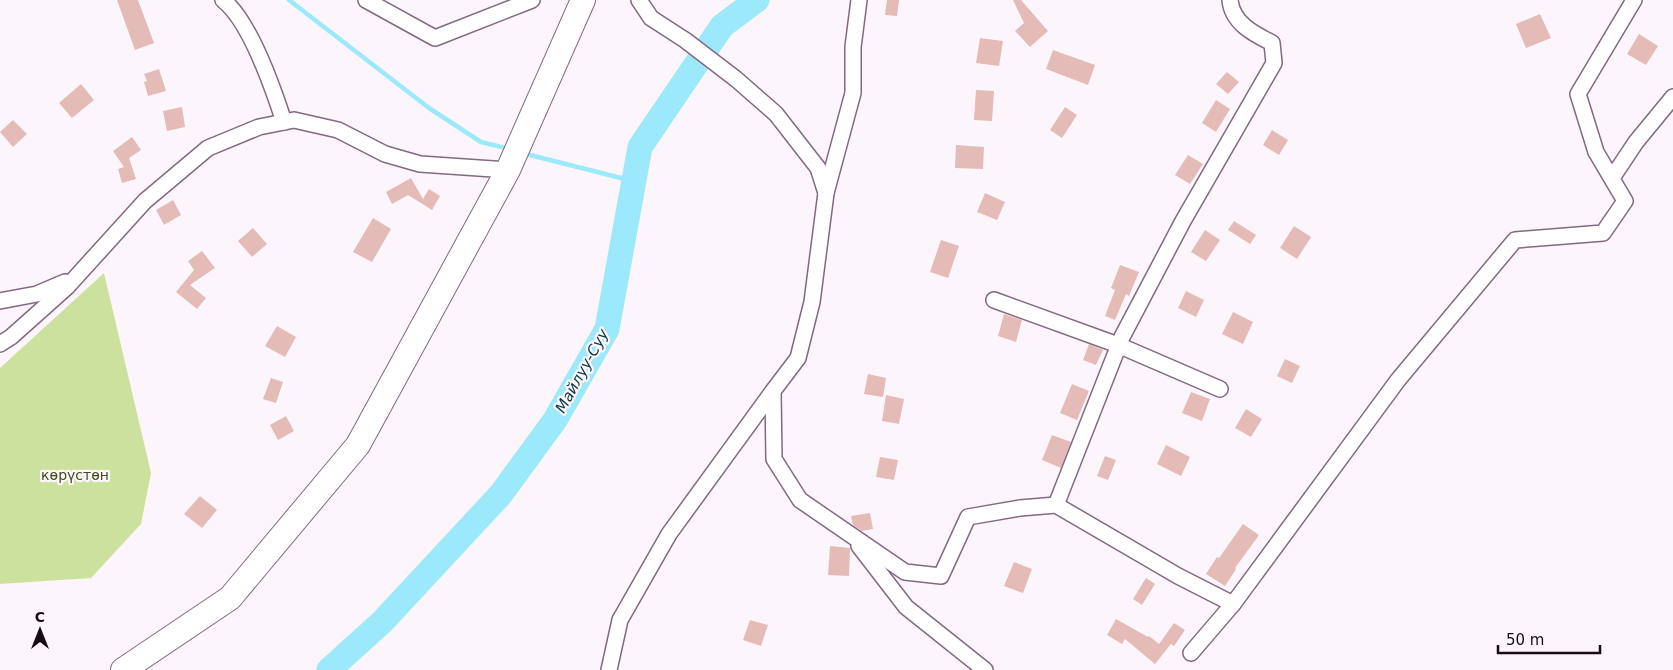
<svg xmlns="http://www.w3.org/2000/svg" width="1673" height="670" font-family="'DejaVu Sans',sans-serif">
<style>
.green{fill:#cde19f}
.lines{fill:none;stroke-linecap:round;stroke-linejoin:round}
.stream{stroke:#9ce9fb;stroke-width:4.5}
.river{stroke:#9ce9fb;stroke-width:25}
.building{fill:#e4bbb6}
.street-casing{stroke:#826981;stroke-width:18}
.primary-casing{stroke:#826981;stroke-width:26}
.street{stroke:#fff;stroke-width:15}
.primary{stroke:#fff;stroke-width:24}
.labels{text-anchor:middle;stroke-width:4.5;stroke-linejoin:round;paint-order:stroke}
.park-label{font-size:14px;fill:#414e19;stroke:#fcf6fc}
.water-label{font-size:15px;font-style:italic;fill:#04363f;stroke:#fcf6fc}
</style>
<rect width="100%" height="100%" fill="#fcf6fc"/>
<!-- green -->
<path class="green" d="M104,273l47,200 -10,51 -50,54 -91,6v-216z"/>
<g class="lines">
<!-- stream -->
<g class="stream">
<path d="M289,0l140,108 52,34 29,7"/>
<path d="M522,153l111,28"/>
</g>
<!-- river -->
<path class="river" d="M329,670l53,-48 119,-128 54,-74 52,-91 33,-182 82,-121 35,-26"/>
</g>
<!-- building -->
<g class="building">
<path d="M117,0h21l16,43 -19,7z"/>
<path d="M887,0h12l-2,16 -12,-1z"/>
<path d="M1013,0h8l27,31 -18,16 -15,-16 9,-8z"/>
<path d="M1540,14l11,24 -25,10 -10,-24z"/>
<path d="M1639,34l19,12 -12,19 -19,-11z"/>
<path d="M980,38l23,3 -4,25 -23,-3z"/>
<path d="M1053,50l42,15 -7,20 -42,-16z"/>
<path d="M159,69l7,22 -18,5 -4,-14 3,-1 -3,-7z"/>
<path d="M1227,72l12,10 -11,12 -12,-10z"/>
<path d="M81,84l13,16 -22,18 -13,-15z"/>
<path d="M976,90l18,1 -2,30 -18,-1z"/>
<path d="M1216,100l14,9 -14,23 -14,-9z"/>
<path d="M182,107l3,20 -18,4 -4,-20z"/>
<path d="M1065,107l12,8 -15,23 -12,-8z"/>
<path d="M13,120l14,14 -14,13 -13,-15z"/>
<path d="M1272,130l16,10 -9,15 -16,-10z"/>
<path d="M132,137l9,13 -12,8 7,21 -14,4 -4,-14 6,-2 -11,-16z"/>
<path d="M956,145l28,2 -1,22 -28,-1z"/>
<path d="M1188,155l15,9 -13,20 -15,-9z"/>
<path d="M411,178l12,21 6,-10 11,7 -8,14 -24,-15 -16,9 -6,-12z"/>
<path d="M985,193l20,9 -8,18 -20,-8z"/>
<path d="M173,200l8,15 -17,10 -8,-15z"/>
<path d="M373,218l18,11 -19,33 -19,-10z"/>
<path d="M1234,221l22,14 -6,9 -22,-14z"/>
<path d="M1294,226l17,11 -14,22 -17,-11z"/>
<path d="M253,228l14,16 -15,13 -14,-16z"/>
<path d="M1205,230l15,10 -14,21 -15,-9z"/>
<path d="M941,240l18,6 -11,32 -18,-6z"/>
<path d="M202,251l13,17 -25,17 16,13 -9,11 -21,-17 18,-22 -6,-9z"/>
<path d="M1120,265l19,7 -10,24 -3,-2 -11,26 -10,-4 10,-26 -4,-2z"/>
<path d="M1186,291l18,9 -8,17 -18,-9z"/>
<path d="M1233,312l20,10 -10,22 -21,-10z"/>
<path d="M1004,314l18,6 -6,22 -18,-6z"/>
<path d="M277,326l19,11 -11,20 -20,-11z"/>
<path d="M1089,344l14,6 -7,15 -13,-5z"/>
<path d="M1285,359l15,7 -8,17 -15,-7z"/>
<path d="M868,374l18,4 -3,19 -19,-3z"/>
<path d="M271,378l12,4 -7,21 -13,-4z"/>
<path d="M1072,384l17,7 -12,29 -17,-7z"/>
<path d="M1191,392l19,7 -8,22 -20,-8z"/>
<path d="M886,395l18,4 -5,25 -17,-3z"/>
<path d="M1246,409l16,10 -11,18 -16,-9z"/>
<path d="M286,416l8,15 -16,9 -8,-15z"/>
<path d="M1052,435l19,7 -10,26 -19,-8z"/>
<path d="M1166,445l24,12 -9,19 -24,-12z"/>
<path d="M1105,456l11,4 -8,20 -11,-4z"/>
<path d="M880,457l18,3 -4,20 -18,-3z"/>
<path d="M200,496l17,14 -15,18 -18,-14z"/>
<path d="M870,513l3,16 -11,2 -9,-6 -2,-9z"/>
<path d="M1243,524l16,11 -24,33 1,1 -11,17 -19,-12 11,-17 2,1z"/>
<path d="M830,546l20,2 -1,28 -21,-1z"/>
<path d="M1014,562l18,7 -9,24 -19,-7z"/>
<path d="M1146,578l9,6 -13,21 -9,-6z"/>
<path d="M1116,619l32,18 1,-1 10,8 15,-21 11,7 -11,16 -3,-2 -16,20 -30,-25 -3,5 -15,-9z"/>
<path d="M750,620l18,5 -7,21 -18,-6z"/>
</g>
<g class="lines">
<!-- street casing -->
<g class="street-casing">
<g id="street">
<path d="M223,0c27,21 50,88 61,122"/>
<path d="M366,0l69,38 97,-38"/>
<path d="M639,0l12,18 34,22 51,39 40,35 42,54 8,25 -14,109 -14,56 -25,33 1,68 26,41 105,72 36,4 27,-59 52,-9 36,-3 122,71 55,28"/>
<path d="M1612,178l24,-36 37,-45"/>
<path d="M826,193l27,-100v-46l6,-47"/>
<path d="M994,300l124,45 102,44"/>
<path d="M0,301l37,-7 28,-12"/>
<path d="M0,344l11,-7 56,-50 78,-86 63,-53 51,-21 35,-7 44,10 47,24 35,10 88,6"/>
<path d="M1056,505l66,-168 61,-116 91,-158 -2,-20c-18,-9 -40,-20 -42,-43"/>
<path d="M859,546l47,61 79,63"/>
<path d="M1191,653l42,-49 165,-224 117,-140 88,-7 22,-32 -29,-49 -18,-58 56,-94"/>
<path d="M609,670l11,-50 49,-86 104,-143"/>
</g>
</g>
<!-- primary casing -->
<g class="primary-casing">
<path id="primary" d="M123,670l107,-72 128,-153 150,-275 75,-170"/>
</g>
<!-- street -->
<use href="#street" class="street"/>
<!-- primary -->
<use href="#primary" class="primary"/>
</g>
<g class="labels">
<!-- park labels -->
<g class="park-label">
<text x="75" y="480">көрүстөн</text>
</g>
<!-- water labels -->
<g class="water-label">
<text transform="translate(582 371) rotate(-61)" y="5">Майлуу-Суу</text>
</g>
</g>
<!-- north arrow -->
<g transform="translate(40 630)" stroke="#fcf6fc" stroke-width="4" paint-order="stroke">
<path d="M0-4L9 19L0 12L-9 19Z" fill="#160c15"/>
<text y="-8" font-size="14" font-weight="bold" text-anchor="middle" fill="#160c15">С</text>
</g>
<!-- scale -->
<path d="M1498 645v8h102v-8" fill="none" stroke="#160c15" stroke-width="2.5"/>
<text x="1506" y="645" font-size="15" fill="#160c15" stroke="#fcf6fc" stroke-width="4" paint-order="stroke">50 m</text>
</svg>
